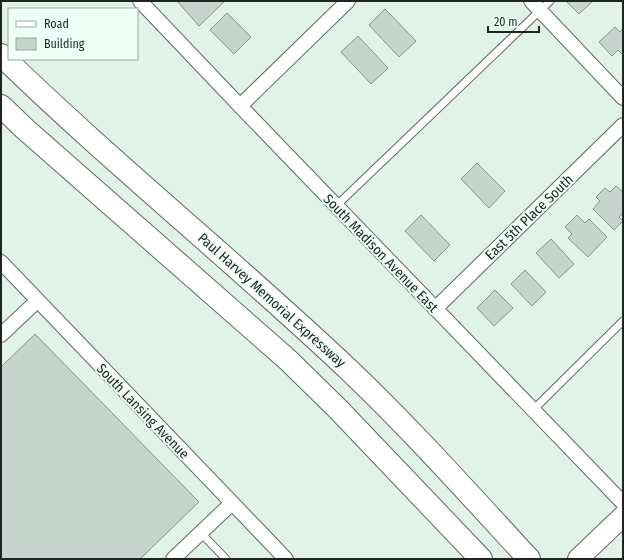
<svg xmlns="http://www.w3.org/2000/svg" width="624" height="560" font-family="'Fira Sans Condensed',sans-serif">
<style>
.building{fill:#c5d5cd;stroke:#85948c}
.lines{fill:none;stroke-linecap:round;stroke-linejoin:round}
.lane-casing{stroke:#5c6a63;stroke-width:9}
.street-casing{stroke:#5c6a63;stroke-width:16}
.secondary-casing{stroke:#5c6a63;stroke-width:22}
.highway-casing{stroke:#5c6a63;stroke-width:24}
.lane{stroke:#fff;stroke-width:7}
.street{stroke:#fff;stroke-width:14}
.secondary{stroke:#fff;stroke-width:20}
.highway{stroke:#fff;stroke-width:22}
.labels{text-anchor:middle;stroke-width:4;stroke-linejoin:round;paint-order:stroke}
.street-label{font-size:14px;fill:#1e2421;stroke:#eefff7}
</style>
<rect width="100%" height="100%" fill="#e1f2e9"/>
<!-- building -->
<g class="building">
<path d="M177,1h48l-26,25z"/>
<path d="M566,1h27l-14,13z"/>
<path d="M385,9l31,32 -17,16 -30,-32z"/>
<path d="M227,13l24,24 -17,17 -24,-24z"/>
<path d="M615,27l5,5 3,-4v25l-1,1 -4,-4 -6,6 -13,-14z"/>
<path d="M358,36l30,32 -17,16 -30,-32z"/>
<path d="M477,163l28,28 -16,17 -28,-29z"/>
<path d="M616,186l7,6v21l-4,4 4,4 -9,9 -21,-21 7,-8 -4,-4 9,-9 5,4z"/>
<path d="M421,215l29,30 -16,16 -29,-30z"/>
<path d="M577,215l8,8 4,-4 18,18 -19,20 -20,-19 4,-4 -7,-7z"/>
<path d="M551,239l23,25 -15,14 -23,-25z"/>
<path d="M525,270l21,22 -14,14 -21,-22z"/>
<path d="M495,290l18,18 -19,18 -17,-18z"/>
<path d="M35,334l164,168 -59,57h-139v-192z"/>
</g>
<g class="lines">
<!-- lane casing -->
<g class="lane-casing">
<g id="lane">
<path d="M336,206l214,-205"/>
<path d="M533,410l90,-89"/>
<path d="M201,533l25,26"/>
</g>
</g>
<!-- street casing -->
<g class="street-casing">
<g id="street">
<path d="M140,1l100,105 383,397"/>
<path d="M531,1l92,97"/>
<path d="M240,106l108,-105"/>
<path d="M1,262l285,297"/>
<path d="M435,309l188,-184"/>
<path d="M1,335l36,-34"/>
<path d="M173,559l59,-56"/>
</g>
</g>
<!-- secondary casing -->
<g class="secondary-casing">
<path id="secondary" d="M578,559l45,-43"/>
</g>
<!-- highway casing -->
<g class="highway-casing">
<g id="highway">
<path d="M1,55c112,109 235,208 348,315 63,60 121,125 180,189"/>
<path d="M1,106l24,23 263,231 50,49 143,150"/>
</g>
</g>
<!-- lane -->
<use href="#lane" class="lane"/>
<!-- street -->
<use href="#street" class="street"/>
<!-- secondary -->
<use href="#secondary" class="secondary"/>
<!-- highway -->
<use href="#highway" class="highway"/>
</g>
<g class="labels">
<!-- street labels -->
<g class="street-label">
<text transform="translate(529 217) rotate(-44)" y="5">East 5th Place South</text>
<text transform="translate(381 253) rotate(46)" y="5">South Madison Avenue East</text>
<text transform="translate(272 300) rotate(42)" y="5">Paul Harvey Memorial Expressway</text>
<text transform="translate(143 411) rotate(46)" y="5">South Lansing Avenue</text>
</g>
</g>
<!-- border -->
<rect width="624" height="560" fill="none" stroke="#1e2421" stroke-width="4"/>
<!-- legend -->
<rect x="8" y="8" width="130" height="52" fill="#eefff7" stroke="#9ba7a1"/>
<rect x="16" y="21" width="20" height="6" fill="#ffffff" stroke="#9ba7a1"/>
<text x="44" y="28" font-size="12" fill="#1e2421">Road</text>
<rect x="16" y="38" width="20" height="12" fill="#c5d5cd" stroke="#9ba7a1"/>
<text x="44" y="48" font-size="12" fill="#1e2421">Building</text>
<!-- scale -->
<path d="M488 26v6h51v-6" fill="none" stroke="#1e2421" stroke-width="2"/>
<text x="494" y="26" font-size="12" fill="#1e2421" stroke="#eefff7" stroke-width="3" paint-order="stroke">20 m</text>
</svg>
